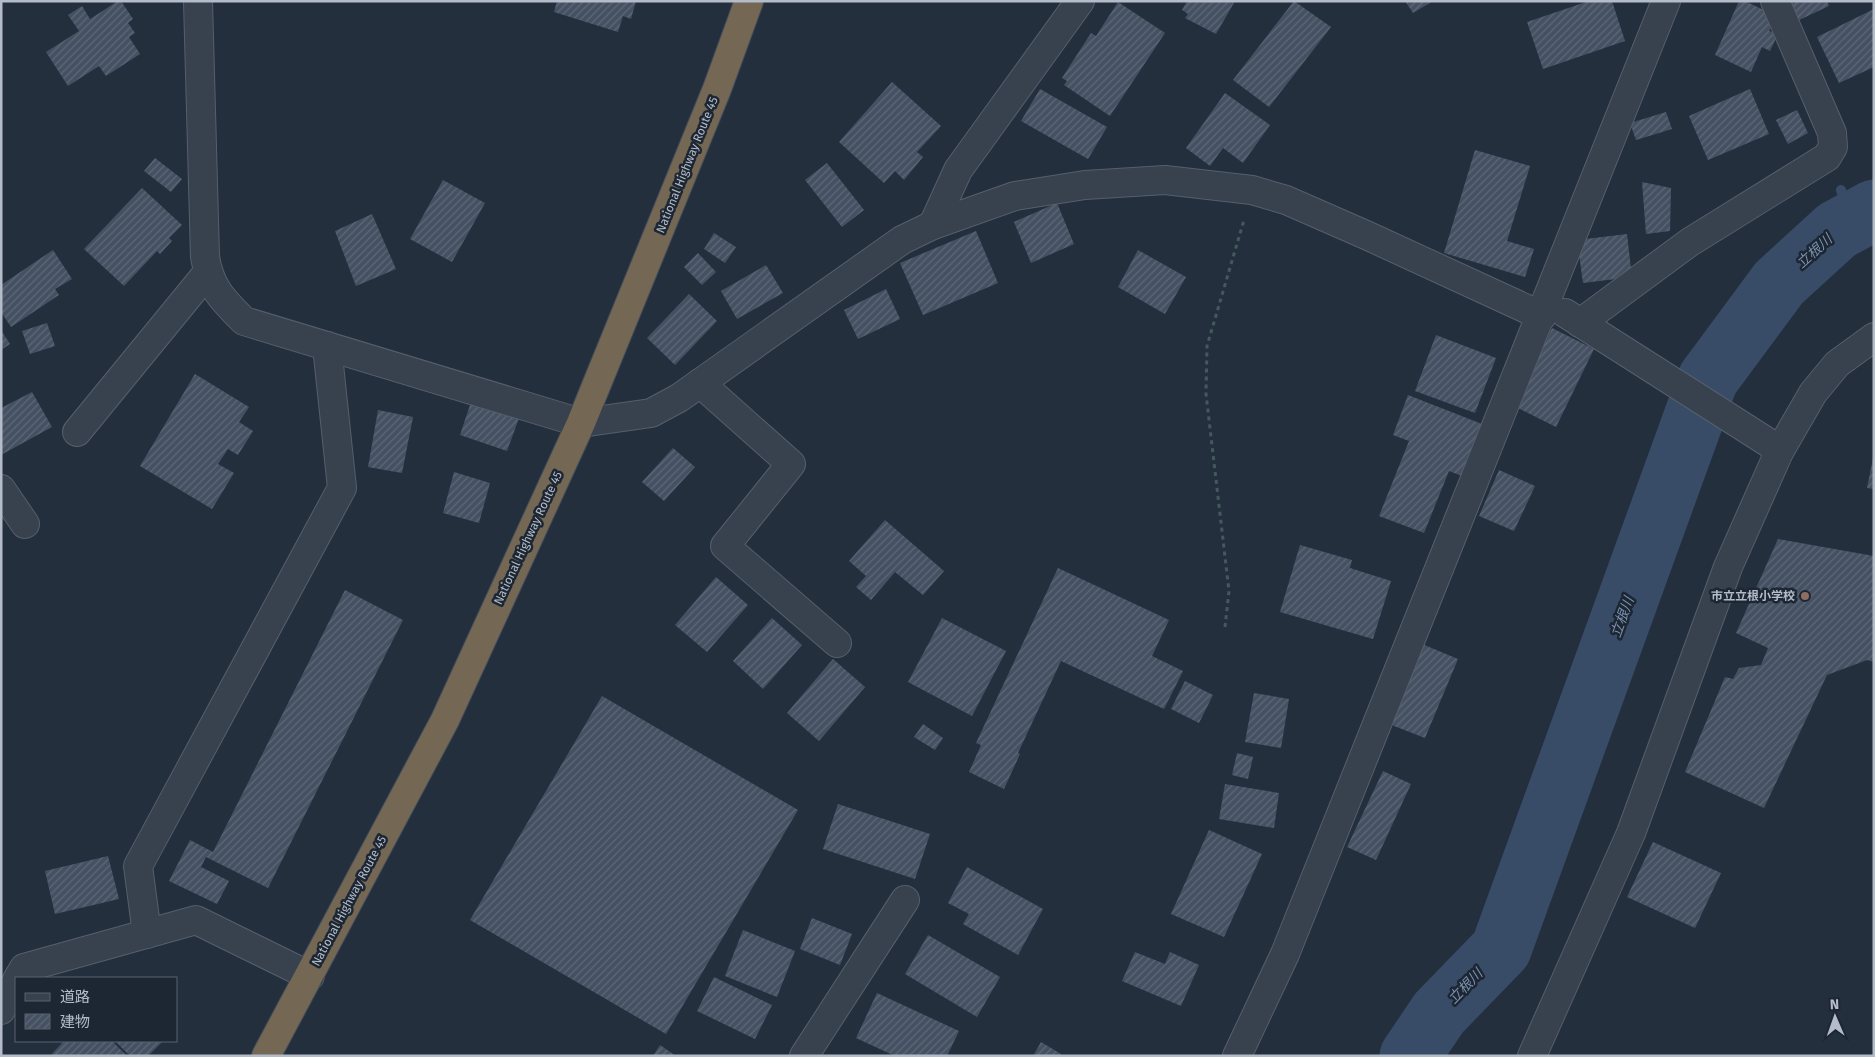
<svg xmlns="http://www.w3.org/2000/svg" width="1875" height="1057" font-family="'Fira Sans','Noto Sans JP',sans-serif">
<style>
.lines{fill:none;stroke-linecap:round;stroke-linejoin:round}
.stream{stroke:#394c67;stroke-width:10}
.river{stroke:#394c67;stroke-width:61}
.building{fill:url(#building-hatch)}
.minor-casing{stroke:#565f6c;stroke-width:30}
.highway-casing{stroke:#434c59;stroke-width:30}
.path{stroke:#44595c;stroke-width:3;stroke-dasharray:4 4;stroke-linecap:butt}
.minor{stroke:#38414e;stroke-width:28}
.highway{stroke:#746855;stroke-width:28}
.education-dot{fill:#8d6e63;stroke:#1d2633;stroke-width:2}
.labels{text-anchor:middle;stroke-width:5;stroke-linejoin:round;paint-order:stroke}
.street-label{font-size:12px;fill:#b4bcc9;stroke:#1d2633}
.poi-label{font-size:12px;font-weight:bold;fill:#b4bcc9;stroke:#1d2633;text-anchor:end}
.water-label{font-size:14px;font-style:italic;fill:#7c92b1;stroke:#1d2633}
</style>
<defs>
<pattern id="building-hatch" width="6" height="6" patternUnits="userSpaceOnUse" patternTransform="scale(1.25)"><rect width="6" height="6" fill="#455162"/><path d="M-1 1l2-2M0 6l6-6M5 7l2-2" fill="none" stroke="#5d6877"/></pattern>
</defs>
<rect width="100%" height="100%" fill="#242f3e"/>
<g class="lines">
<!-- stream -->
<path class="stream" d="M1841,190l11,32"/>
<!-- river -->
<path class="river" d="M1410,1056l29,-43 62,-64 207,-570 71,-96 58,-53 37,-20"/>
</g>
<!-- building -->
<g class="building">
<path d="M118,1h3l12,18 -5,4 7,10 -6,4 11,17 -34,22 -7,-10 -31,20 -22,-34 33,-21 -11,-16 14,-9 8,13z"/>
<path d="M557,1h79l-5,18 -8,-3 -5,16 -64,-20z"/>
<path d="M1187,1h48l-19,33 -31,-16 3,-4 -6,-4z"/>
<path d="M1294,1l37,26 -62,80 -36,-27z"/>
<path d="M1405,1h28l-20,12z"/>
<path d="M1589,1h23l13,40 -82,28 -16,-47z"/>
<path d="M1739,1h6l31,15 -7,15 9,3 -8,17 -8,-4 -11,25 -36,-17z"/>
<path d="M1787,1h40l2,5 -32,15z"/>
<path d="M1118,2l47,31 -55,83 -46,-31 3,-4 -5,-3 29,-45 5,3z"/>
<path d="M1874,9v58l-35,16 -22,-46z"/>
<path d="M892,82l49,44 -24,26 6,5 -19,23 -9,-9 -11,12 -45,-41z"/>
<path d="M1040,89l67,38 -19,32 -67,-38z"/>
<path d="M1750,89l19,45 -61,26 -19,-44z"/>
<path d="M1225,93l45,32 -27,38 -20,-15 -13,18 -24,-18z"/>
<path d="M1797,110l11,23 -20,11 -12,-24z"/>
<path d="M1666,112l6,17 -36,11 -6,-17z"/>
<path d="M1475,150l55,16 -23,75 27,8 -9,28 -81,-24z"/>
<path d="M155,158l27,21 -11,13 -27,-21z"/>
<path d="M827,163l37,47 -22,17 -37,-47z"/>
<path d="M443,180l42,23 -33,59 -42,-23z"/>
<path d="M1642,182l29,6 -1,43 -24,3z"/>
<path d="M142,188l40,37 -13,13 3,3 -12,13 -3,-3 -33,35 -40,-37z"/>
<path d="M1057,203l17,41 -43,19 -17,-41z"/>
<path d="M372,214l24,55 -40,17 -21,-55z"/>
<path d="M976,231l22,52 -75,32 -23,-52z"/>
<path d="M714,233l22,14 -11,16 -21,-14z"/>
<path d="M1627,234l5,43 -49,6 -6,-43z"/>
<path d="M53,250l19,29 -17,10 4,6 -48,32 -10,-15v-27z"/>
<path d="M1138,250l48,27 -21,37 -47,-27z"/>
<path d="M698,253l18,19 -14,13 -18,-18z"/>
<path d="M766,265l17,28 -46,26 -16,-28z"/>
<path d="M886,289l14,30 -42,20 -14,-29z"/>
<path d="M689,294l28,27 -42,44 -28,-27z"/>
<path d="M47,323l8,23 -25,8 -8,-23z"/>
<path d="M1552,328l42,21 -38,78 -42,-21z"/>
<path d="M1,330l9,14 -9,6z"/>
<path d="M1436,335l60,23 -21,55 -60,-22z"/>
<path d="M195,374l54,33 -10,15 14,9 -15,24 -10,-6 -10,15 16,9 -22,36 -72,-43z"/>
<path d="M32,392l20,35 -51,28v-47z"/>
<path d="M1408,395l74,29 -20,52 -13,-5 -25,62 -45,-17 30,-75 -16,-6z"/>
<path d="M471,402l48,16 -12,33 -47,-16z"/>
<path d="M378,410l35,7 -11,56 -34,-6z"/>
<path d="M673,448l22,19 -31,34 -22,-19z"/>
<path d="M1873,458h1v31l-7,-1z"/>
<path d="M1499,470l36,16 -21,45 -35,-15z"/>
<path d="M454,472l36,11 -11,40 -36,-10z"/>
<path d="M885,520l59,51 -21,24 -28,-23 -24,28 -15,-13 10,-11 -17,-15z"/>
<path d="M1778,539l96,17v106l-7,-2 -40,15 -63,133 -79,-36 40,-95 8,2 6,-11 22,-3 7,-17 -32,-15z"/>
<path d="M1300,545l52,15 -2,8 41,13 -18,58 -93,-27z"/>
<path d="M1058,568l111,52 -17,36 31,15 -19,38 -103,-48 -43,92 2,1 -16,35 -35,-17 12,-27 -5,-2z"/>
<path d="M716,577l32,28 -41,47 -32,-27z"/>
<path d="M345,590l58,30 -135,268 -62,-31 -5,10 28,14 -12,23 -48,-23 21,-41 23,12z"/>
<path d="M772,618l30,27 -39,44 -30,-28z"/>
<path d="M942,618l64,33 -34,65 -64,-34z"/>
<path d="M1422,644l36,15 -33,79 -36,-14z"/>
<path d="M833,659l32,28 -46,54 -32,-28z"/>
<path d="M1185,681l28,14 -14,28 -28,-14z"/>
<path d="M1254,693l35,6 -8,49 -36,-6z"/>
<path d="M602,696l196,114 -132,224 -196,-114z"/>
<path d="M923,724l20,14 -8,12 -21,-13z"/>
<path d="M1237,753l16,4 -5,22 -16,-4z"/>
<path d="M1383,771l28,13 -35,76 -29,-13z"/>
<path d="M1225,784l54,9 -5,35 -55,-9z"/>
<path d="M838,804l92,30 -15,45 -92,-30z"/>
<path d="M1209,830l53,24 -38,83 -53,-23z"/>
<path d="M1653,842l68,31 -26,55 -68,-31z"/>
<path d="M108,856l11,43 -64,15 -10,-43z"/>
<path d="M967,867l76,42 -25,46 -55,-31 6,-10 -21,-11z"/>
<path d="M812,918l40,16 -12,31 -40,-16z"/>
<path d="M743,930l52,21 -18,46 -52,-21z"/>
<path d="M928,935l72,42 -23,40 -72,-43z"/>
<path d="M1135,952l30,12 5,-12 29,13 -18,41 -59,-25z"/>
<path d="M714,977l58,28 -17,34 -58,-28z"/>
<path d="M877,993l82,38 -12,25h-52l-39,-18z"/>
<path d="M64,1041h48l15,15h-77z"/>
<path d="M115,1041h48l-15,15h-18z"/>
<path d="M1041,1042l20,12 -1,2h-27z"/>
<path d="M660,1045l16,11h-23z"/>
</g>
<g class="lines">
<!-- minor casing -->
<g class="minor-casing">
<g id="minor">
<path d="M198,1l7,256c5,31 18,43 39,64l337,102 70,-10 28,-15 223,-158 31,-15 82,-29 70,-11 80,-5 87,10 34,10 80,35 176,81"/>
<path d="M933,225l25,-55 122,-169"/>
<path d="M1565,313l204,130 10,9"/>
<path d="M1580,323l110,-81 137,-85 6,-10 -1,-14 -57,-132"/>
<path d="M700,383l91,81 -66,82 112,97"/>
<path d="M77,432l131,-160"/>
<path d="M1,489l24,35"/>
<path d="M147,934l-9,-68 204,-378 -15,-142"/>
<path d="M18,978l6,-10 172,-48 114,56"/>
<path d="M1,1010l15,-28"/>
<path d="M804,1056l101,-156"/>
<path d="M1237,1056l48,-102 381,-953"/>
<path d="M1532,1056l99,-223 97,-266 51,-115 34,-59 24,-29 37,-27"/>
</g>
</g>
<!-- highway casing -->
<g class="highway-casing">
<path id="highway" d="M266,1056l179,-336 136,-297 136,-334 32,-88"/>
</g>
<!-- path -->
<path class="path" d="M1225,627l4,-36 -23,-197 1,-48 37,-126"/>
<!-- minor -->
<use href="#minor" class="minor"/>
<!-- highway -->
<use href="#highway" class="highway"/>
</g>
<!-- markers -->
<circle class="education-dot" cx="1805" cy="596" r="5"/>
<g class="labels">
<!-- street labels -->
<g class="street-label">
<text transform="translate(687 165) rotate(-68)" y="4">National Highway Route 45</text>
<text transform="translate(528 538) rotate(-65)" y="4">National Highway Route 45</text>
<text transform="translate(349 901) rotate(-62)" y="4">National Highway Route 45</text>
</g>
<!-- poi labels -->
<g class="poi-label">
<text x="1795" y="600">市立立根小学校</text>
</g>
<!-- water labels -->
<g class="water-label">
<text transform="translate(1814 251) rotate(-42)" y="5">立根川</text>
<text transform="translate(1622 617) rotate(-70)" y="5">立根川</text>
<text transform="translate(1465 986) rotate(-46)" y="5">立根川</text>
</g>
</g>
<!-- border -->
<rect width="1875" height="1057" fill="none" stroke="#b4bcc9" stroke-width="5"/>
<!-- legend -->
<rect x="15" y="977" width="162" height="65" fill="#1d2633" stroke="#59626f"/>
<rect x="25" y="993" width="25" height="8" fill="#38414e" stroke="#59626f"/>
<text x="60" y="1002" font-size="15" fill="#b4bcc9">道路</text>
<rect x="25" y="1014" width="25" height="15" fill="url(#building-hatch)" stroke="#59626f"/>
<text x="60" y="1027" font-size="15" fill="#b4bcc9">建物</text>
<!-- north arrow -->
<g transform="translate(1835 1017) rotate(358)" stroke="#1d2633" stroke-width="4" paint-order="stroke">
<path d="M0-4L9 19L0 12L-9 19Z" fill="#b4bcc9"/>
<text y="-8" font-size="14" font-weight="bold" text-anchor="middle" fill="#b4bcc9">N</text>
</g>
</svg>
